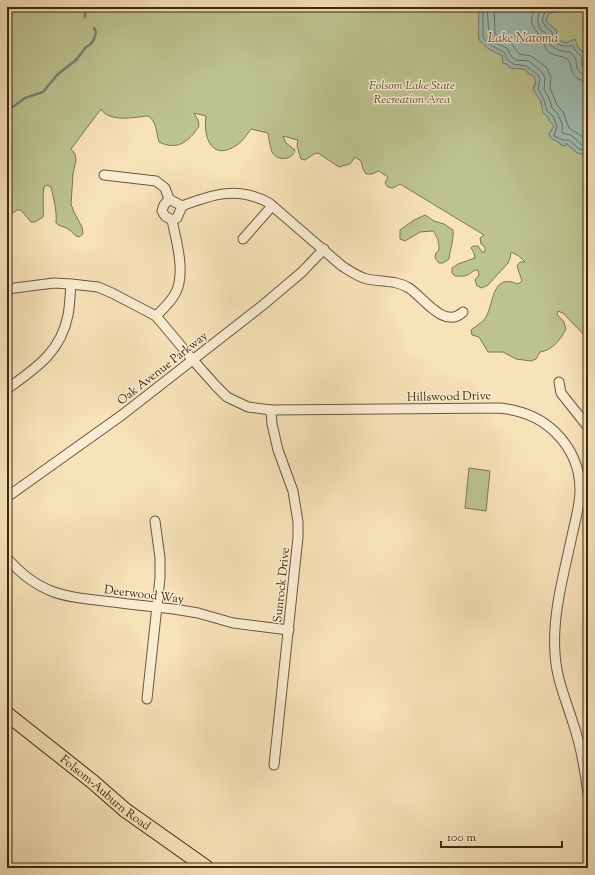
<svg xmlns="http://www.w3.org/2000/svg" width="595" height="875" font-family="'Sorts Mill Goudy',serif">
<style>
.green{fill:#bcc390;stroke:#7b7650}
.water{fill:#9fbdb5;stroke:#778173}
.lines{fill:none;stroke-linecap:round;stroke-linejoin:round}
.shore{stroke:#6c7263;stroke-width:1}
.stream{stroke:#778173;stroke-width:2.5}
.street-casing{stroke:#6a563b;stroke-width:11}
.primary-casing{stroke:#3a2811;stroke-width:16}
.street{stroke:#faecd2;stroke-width:9}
.primary{stroke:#f8e2b9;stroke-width:14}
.labels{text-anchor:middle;stroke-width:3;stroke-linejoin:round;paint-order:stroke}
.park-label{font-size:12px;font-style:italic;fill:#5a4f31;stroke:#faecd2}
.street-label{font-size:12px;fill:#3a2811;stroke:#faecd2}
.water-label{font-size:13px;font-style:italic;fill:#534d3a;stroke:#faecd2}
</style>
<rect width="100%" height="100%" fill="#f8e2b9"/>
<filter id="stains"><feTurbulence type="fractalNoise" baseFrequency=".005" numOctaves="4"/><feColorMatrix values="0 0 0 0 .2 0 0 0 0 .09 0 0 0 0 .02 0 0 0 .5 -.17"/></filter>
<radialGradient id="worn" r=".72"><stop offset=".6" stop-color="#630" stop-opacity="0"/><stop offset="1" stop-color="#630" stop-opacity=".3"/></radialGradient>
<!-- green -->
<g class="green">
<path d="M7,7h469l3,3c0,6 -1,25 0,29 3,7 16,14 23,16l1,8 4,1 3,4 15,1 4,5 5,2 2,4 -3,9 6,9 7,17 3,3 5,8 -5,8c3,6 5,6 10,8l2,3h5v-2l11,10 11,2v184l-25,-26 -5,-2 -1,3 7,8 2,7c-6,11 -13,21 -26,23l-4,7 -5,2 -15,-2 -13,-7h-15l-9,-15 -7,-2 -1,-5c5,-4 14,-9 16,-15 7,-15 6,-42 31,-31l4,-3 -5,-15 3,-4h5l-6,-6 -8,-4 -1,6 -2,5 -20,22 -6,3 -5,-2 -2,-6 4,-5 -1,-5c-5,0 -5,2 -9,4 -4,3 -9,2 -14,2l-3,-3v-5l6,-4 17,-6 -1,-5 -3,-5 2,-2h5l4,6h3v-5l-4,-3 -1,-6 4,-3 -84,-51 -7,4 -5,-1 -3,-4 3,-6 -9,-6 -7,3h-6l-3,-5 -2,-8 -6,-4 -5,7 -11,3 -21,-14 -4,1 -9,6 -4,-1 -4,-13 1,-6 -15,-4 3,7 9,7c-2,10 -18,12 -23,2 -2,-5 -3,-13 -4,-19l-17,-4c-4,5 -8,12 -14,16 -25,17 -34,-7 -31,-29l-12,-3 4,7 1,6c-10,16 -22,25 -40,16 -3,-9 -2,-21 -11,-26 -14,1 -38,7 -47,-7l-30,40 4,5 1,6 -3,14 -2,30 3,8 8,15 1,7 -4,3c-5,-1 -6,-5 -11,-8 -4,-3 -8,-2 -12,-6 1,-12 -2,-23 -5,-36l-4,-2 -3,2c-2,9 0,20 -1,30l-8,5h-4l-10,-12h-4l-10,7v-153l3,-12 -3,-1z"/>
<path d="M556,7h32v61l-3,-4v-10l-14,-13 -5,2 -8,-3 -2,-10 -7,-6 -3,-4 3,-7 6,-1z"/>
<path d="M425,215l9,6 10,3 9,6c1,10 -3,19 -4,29l-6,4h-4l-4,-5 1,-5 3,-3c0,-8 -1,-13 -6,-19l-13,1 -15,9 -5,-2v-9l14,-10z"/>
<path d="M469,468l21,3 -4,40 -21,-3z"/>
</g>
<!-- water -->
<path class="water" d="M476,7h80l-1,5 -6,1 -3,7 3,4 7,6 2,10 8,3 9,-4 4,10 7,7 -1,8 3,4v87l-11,-2 -11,-10v3l-5,-1 -2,-3c-4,-2 -9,-2 -10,-8l5,-8 -5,-5v-3l-6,-5 -2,-11 -8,-13 3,-5 -2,-8 -5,-2 -4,-5 -15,-1 -3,-4 -4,-1 -1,-8c-7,-2 -20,-9 -23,-16 -1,-4 0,-23 0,-29z"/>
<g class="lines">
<!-- shore -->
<g class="shore">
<path d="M482,7l1,3v27c5,8 13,11 21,15l3,7 6,5 13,2 11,8 3,5 -2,10 6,11 3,11 6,5 4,10 -3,10 9,4h6l10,9 9,2"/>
<path d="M487,7l2,29 5,6 13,6 4,8 5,4 13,1 12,10 4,7 -1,11 5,9 3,10 5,5 5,10v10l9,2 11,10 6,1"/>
<path d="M494,7l1,26 3,4 13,6 8,11 12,2 15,11 5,10 -1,11 7,17 6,7 6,16 19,12"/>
<path d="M535,7c-6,17 -4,17 6,30 4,6 3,12 9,16 5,3 13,3 17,6 7,4 0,22 21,22"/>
<path d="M542,7c-5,8 -6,16 0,24 2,1 4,2 5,4 2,3 1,6 3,9 4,6 14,8 20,8l6,7c0,9 2,16 12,16"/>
<path d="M553,7l-8,5 -3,8 4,7 6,5c2,15 9,14 21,14l3,5 6,6v10l3,3h3"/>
</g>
<!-- stream -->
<g class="stream">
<path d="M85,17l1,-10"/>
<path d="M7,111l18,-13 18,-6 14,-17 19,-15 10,-13 5,-3 3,-5 2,-7 -2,-4"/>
<path d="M7,112l2,11 -2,4"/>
</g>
<!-- street casing -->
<g class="street-casing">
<g id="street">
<path d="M104,175l52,6 9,7 4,11"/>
<path d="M169,199l13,7c31,-12 56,-20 87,-3l73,63c8,5 16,11 25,13 15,3 29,1 42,9 14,9 35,42 54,24"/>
<path d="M172,220l5,-2 5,-12"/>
<path d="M243,239l29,-33"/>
<path d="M7,289l47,-6 17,1 27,3 14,6 44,23 36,43 24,27 11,11 21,10 23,3 228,-2c22,2 41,9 57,25 15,15 24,35 24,57 0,14 -4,28 -7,41 -8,39 -21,82 -18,122 1,25 11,47 18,70 8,23 12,47 15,71"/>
<path d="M156,316c9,-9 21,-20 23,-33 4,-20 -3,-43 -7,-63l-7,-4 -3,-5 2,-6 5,-6"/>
<path d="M559,382l2,11 27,34"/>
<path d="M7,389c29,-21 54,-37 61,-74 2,-10 2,-21 3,-31"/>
<path d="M271,410l1,14 6,26 15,41 5,31v15l-24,228"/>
<path d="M7,497l115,-82 141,-110 39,-33 22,-23"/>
<path d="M7,558c33,38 60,39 106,44 23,3 45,5 67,8l18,3 35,10 56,7"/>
<path d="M147,699l13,-121v-20l-5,-37"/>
</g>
</g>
<!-- primary casing -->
<g class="primary-casing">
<g id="primary">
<path id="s1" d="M7,714l86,68 32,28 82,58"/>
</g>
</g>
<!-- street -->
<use href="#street" class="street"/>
<!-- primary -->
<use href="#primary" class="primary"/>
</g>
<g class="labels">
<!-- park labels -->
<g class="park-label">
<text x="412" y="89">Folsom Lake State<tspan x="412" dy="14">Recreation Area</tspan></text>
</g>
<!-- street labels -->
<g class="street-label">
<text transform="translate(162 368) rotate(-38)" y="4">Oak Avenue Parkway</text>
<text transform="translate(449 396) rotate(-1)" y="4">Hillswood Drive</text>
<text transform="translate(281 585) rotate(-84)" y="4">Sunrock Drive</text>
<text transform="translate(144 594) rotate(7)" y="4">Deerwood Way</text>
<text dy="4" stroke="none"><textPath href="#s1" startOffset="126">Folsom-Auburn Road</textPath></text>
</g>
<!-- water labels -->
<g class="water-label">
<text x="523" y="42">Lake Natoma</text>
</g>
</g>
<!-- margin -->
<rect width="595" height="875" fill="none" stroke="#f8e2b9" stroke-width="24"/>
<rect x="8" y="8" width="579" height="859" fill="none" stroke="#3a2811" stroke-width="2"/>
<rect x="12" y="12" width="571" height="851" fill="none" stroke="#3a2811"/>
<!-- scale -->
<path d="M441 841v6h121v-6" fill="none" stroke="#3a2811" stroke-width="2"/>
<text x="447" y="841" font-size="12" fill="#3a2811" stroke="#faecd2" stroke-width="3" paint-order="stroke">100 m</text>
<rect width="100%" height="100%" filter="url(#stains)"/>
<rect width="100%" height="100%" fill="url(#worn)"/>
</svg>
